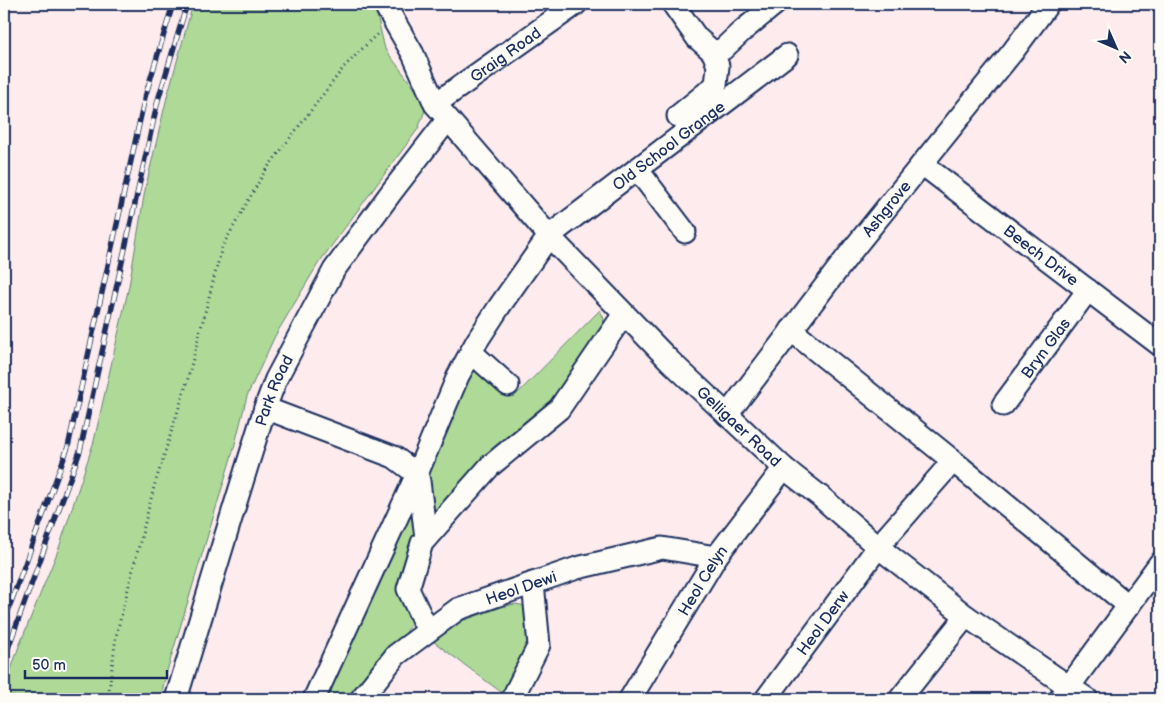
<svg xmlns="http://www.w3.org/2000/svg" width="1164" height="703" font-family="'Balsamiq Sans',sans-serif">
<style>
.green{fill:#aed997;stroke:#64847a}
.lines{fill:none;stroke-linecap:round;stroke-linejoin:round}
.minor-casing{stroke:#1b2f5e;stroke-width:25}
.path{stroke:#1b2f5e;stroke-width:3;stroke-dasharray:1 4;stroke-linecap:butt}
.minor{stroke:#fdfcf7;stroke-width:21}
.rail-casing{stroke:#1b2f5e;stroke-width:5.5}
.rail{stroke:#fdfcf7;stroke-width:4;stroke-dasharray:11;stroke-linecap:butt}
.minor-bridge-casing{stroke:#1b2f5e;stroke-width:25;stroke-linecap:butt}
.minor-bridge{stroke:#fdfcf7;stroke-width:21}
.labels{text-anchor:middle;stroke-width:4.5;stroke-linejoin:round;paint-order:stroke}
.street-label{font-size:16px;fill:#1b2f5e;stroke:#fdfcf7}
</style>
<rect width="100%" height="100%" fill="#fdebed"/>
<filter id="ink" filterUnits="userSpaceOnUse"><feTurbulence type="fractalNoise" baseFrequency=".02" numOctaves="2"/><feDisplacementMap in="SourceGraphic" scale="10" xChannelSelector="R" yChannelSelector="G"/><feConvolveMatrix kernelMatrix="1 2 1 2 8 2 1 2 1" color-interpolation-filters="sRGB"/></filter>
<g filter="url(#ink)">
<!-- green -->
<g class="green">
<path d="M193,4h180l2,3 10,42 42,56 -9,24 -100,135 -43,72 -28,60 -13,52 -67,223 -7,28h-156v-9l15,-44 40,-98 35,-107 35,-155 16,-96 22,-93z"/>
<path d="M600,310l4,9 -3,12 -30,55 -152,155 -7,80 -7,14 -47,64h-40l143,-320 17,-16 36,34z"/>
<path d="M515,604l11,2 10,30 -27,62 -79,-59 29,-17 43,-15z"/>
</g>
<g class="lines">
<!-- minor casing -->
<g class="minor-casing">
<g id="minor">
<path d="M673,4l24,34 16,14 10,-3 18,-17 34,-28"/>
<path id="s1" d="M413,54l22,50 13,15 101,117 121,125 114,107 37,29 57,50 88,69 121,83"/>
<path id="s2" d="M435,104l141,-100"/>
<path d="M678,116l38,-31 2,-19 -5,-14"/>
<path id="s3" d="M922,164l238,181"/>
<path d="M637,169l48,63"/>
<path d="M471,352l37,33"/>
<path id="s4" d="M1003,405l85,-115"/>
<path id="s5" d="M265,408l129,49 23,17 41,-98 19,-35 22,-34 50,-71 238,-181"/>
<path id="s6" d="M727,415l127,-167 160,-198 34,-46"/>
<path d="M953,461l176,145"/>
<path d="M428,631l-20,-42 14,-46 68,-77 69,-57 65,-95"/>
<path id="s7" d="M176,699l59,-194 30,-97 11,-29 58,-109 59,-80 55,-71"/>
<path d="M314,699l103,-225 2,7 7,57"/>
<path id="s8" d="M361,699l35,-44 62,-46 119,-41 85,-20 54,9"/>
<path d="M512,699l27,-54 -6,-62"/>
<path id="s9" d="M630,699l86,-142 68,-89"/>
<path id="s10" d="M766,699l112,-152 75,-86 -162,-131"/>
<path d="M900,699l66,-83"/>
<path d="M1060,699l100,-136"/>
</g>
</g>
<!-- path -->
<path class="path" d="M108,699l8,-63 38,-149 33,-105 35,-135 43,-76 79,-104 35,-35"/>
<!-- minor -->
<use href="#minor" class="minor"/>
<!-- rail casing -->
<g class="rail-casing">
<g id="rail">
<path d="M4,621l64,-174 77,-350 28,-93"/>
<path d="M4,659l76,-208 78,-351 29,-96"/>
</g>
</g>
<!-- rail -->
<use href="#rail" class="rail"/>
<!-- minor-bridge casing -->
<g class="minor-bridge-casing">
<path id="minor-bridge" d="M386,7l27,47"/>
</g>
<!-- minor-bridge -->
<use href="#minor-bridge" class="minor-bridge"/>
</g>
</g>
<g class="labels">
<!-- street labels -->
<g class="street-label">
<text dy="6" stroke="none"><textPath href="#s2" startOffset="86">Graig Road</textPath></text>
<text dy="6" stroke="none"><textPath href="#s5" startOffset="590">Old School Grange</textPath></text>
<text dy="6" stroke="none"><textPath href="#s6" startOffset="261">Ashgrove</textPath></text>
<text dy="6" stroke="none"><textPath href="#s3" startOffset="150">Beech Drive</textPath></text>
<text dy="6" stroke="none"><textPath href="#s4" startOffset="71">Bryn Glas</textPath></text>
<text dy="6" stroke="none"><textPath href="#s7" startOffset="324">Park Road</textPath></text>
<text dy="6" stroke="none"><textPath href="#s1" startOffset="498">Gelligaer Road</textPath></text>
<text dy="6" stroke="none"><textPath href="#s9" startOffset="139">Heol Celyn</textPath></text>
<text dy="6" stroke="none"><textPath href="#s8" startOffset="200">Heol Dewi</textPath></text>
<text dy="6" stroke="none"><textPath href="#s10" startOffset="95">Heol Derw</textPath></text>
</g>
</g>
<!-- margin -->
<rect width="1164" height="703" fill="none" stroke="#fdfcf7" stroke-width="20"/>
<rect x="10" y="10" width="1144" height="683" fill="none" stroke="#1b2f5e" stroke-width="2" filter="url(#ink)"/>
<!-- north arrow -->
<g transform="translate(1116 48) rotate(135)" stroke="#fdfcf7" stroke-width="4" paint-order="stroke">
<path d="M0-4L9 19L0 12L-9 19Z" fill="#1b2f5e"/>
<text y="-8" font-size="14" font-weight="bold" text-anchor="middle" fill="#1b2f5e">N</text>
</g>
<!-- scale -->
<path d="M25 670v8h142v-8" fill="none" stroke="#1b2f5e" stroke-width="2.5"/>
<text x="32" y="670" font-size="15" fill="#1b2f5e" stroke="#fdfcf7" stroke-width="4" paint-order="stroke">50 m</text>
</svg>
